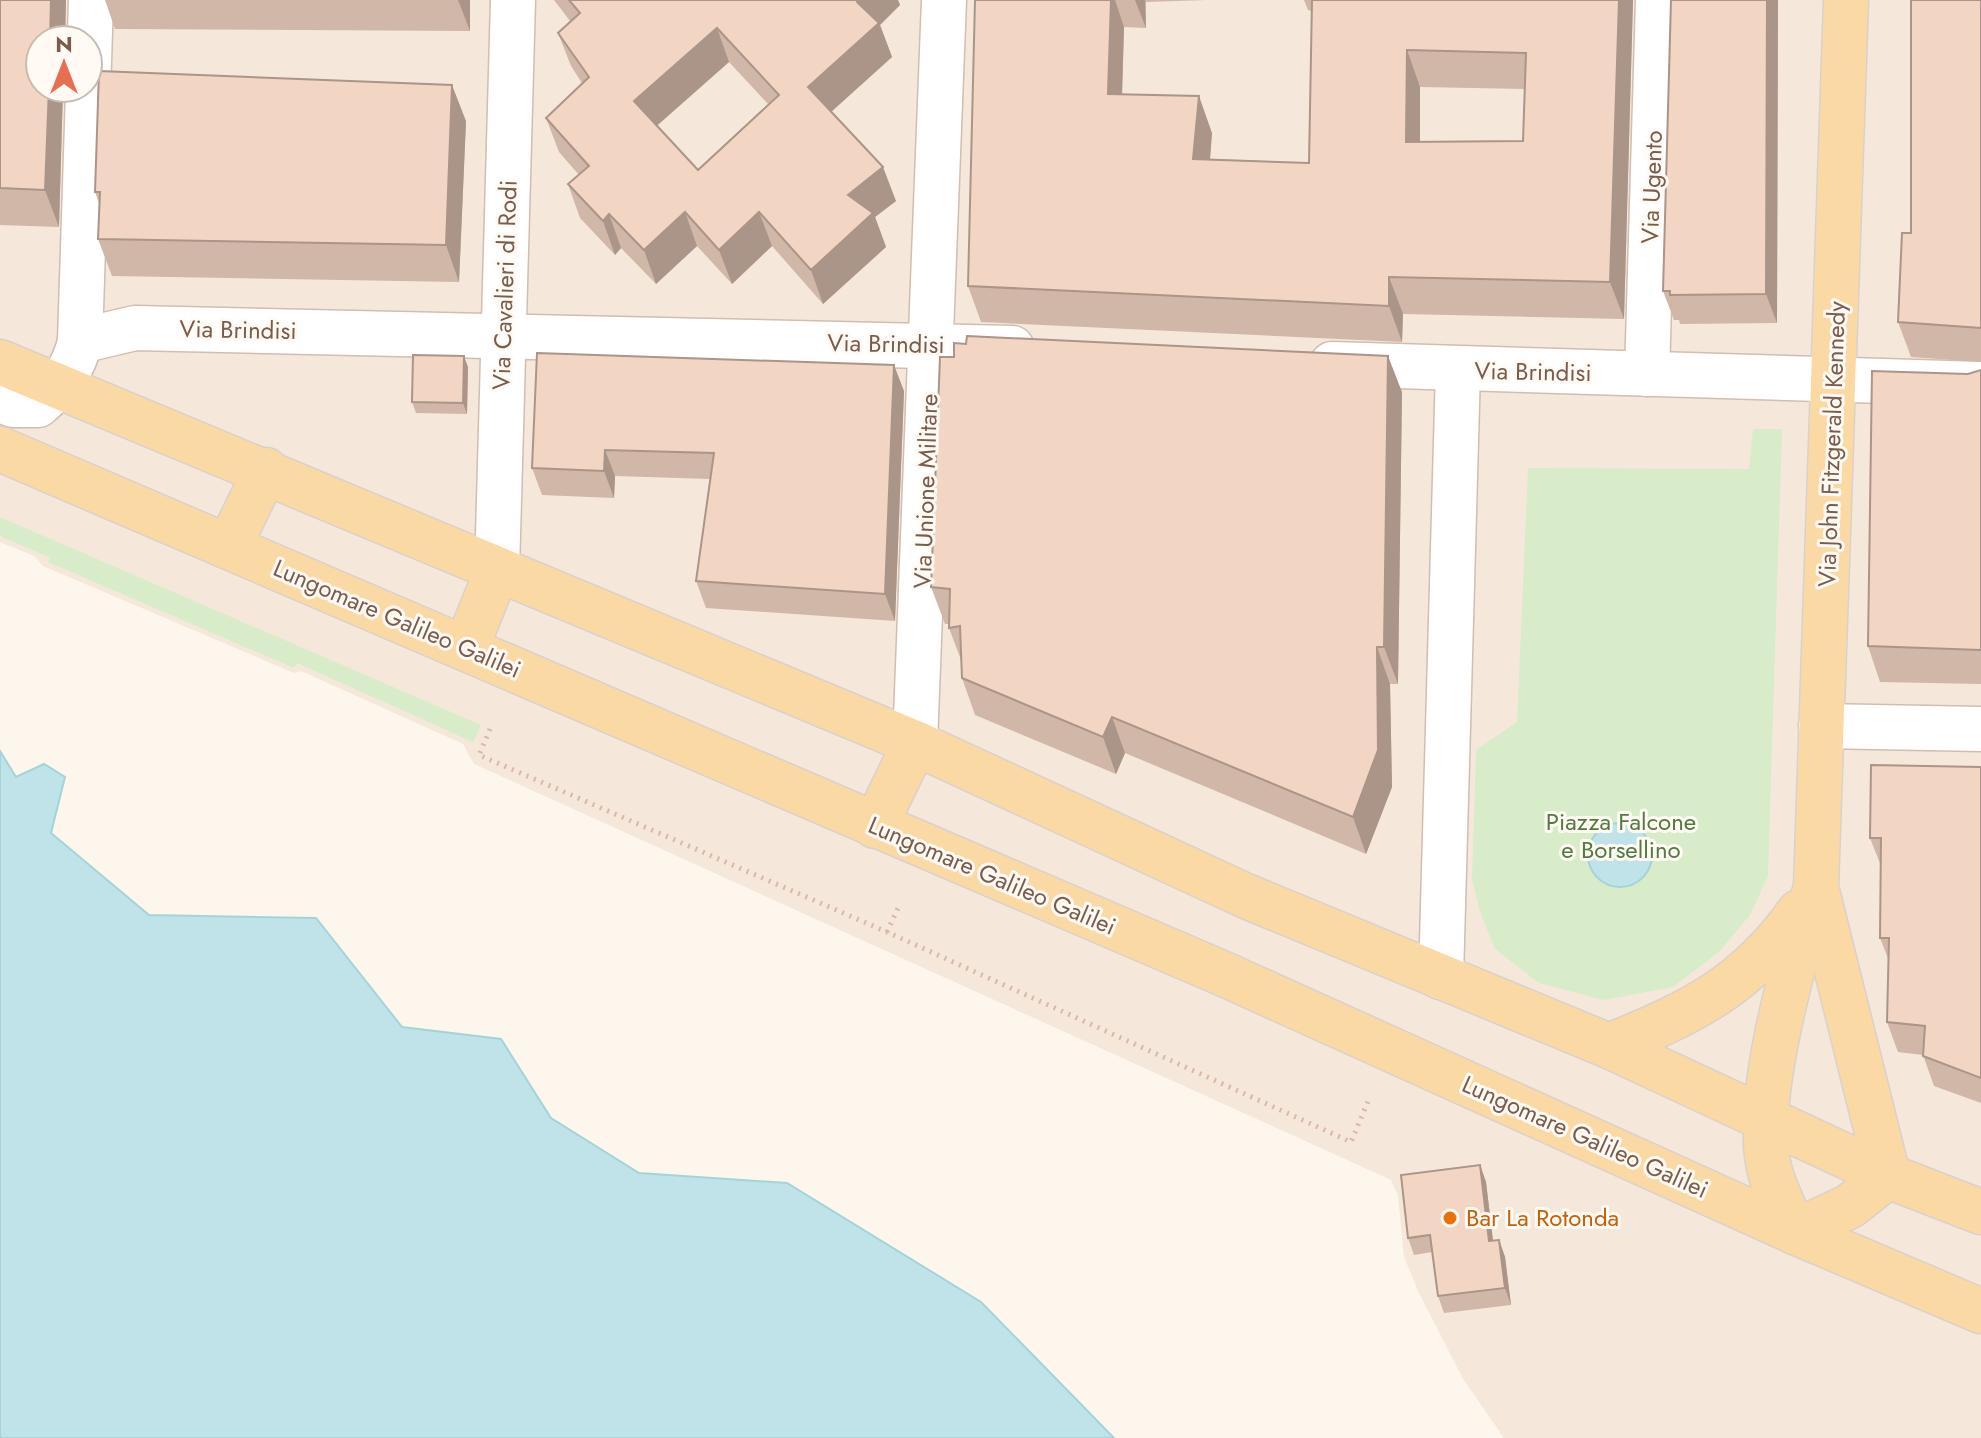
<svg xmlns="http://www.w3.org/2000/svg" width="1981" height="1438" font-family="Jost,sans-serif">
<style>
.residential{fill:#f5e8da;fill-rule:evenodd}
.green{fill:#d8ecc9}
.water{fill:#bfe3e8;stroke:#a5d3da;stroke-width:2}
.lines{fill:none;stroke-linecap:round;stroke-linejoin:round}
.minor-casing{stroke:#d1beb0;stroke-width:47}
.major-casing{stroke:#dad1cd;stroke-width:47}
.path{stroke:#d9b8a5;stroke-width:5;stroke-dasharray:2 6;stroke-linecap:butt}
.minor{stroke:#fff;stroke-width:44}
.major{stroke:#fbd9a5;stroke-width:44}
.wall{fill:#d1b7a8;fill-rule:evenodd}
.shaded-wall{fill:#aa9588}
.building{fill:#f3d5c3;stroke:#aa9588;stroke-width:2;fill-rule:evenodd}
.food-dot{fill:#e8710a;stroke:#fffaf3;stroke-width:3}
.labels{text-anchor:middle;stroke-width:6;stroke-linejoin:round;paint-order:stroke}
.street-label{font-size:24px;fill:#7a5c4d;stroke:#fffaf3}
.park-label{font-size:24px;fill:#537a41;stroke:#fffaf3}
.food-label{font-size:24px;fill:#c56008;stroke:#fffaf3;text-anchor:start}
</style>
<rect width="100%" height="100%" fill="#fdf6ec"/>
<!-- residential -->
<path class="residential" d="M0,0h1981v1438h-477l-41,-59 -44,-86 -15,-36 -6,-61 -7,-16 -917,-416 -11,-20 -162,-73 -7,2 -251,-107 -9,-10 -34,-14zM40,40h48v48h-48z"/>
<!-- green -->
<g class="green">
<path d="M1753,429h29l-14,447 -18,39 -31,37 -46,35 -69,13 -65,-17 -44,-34 -15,-37 -8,-33 4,-129 41,-28 11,-254 221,1z"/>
<path d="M0,517l481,208 -8,17 -176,-79 -3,5 -246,-106 2,-4 -50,-22z"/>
</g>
<!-- water -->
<g class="water">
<path d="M0,751l16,26 28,-13 21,13 -14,56 98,82 167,3 86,109 99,12 50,79 88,55 148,10 194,119 133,136h-1114z"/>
<circle cx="1620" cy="855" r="32"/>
</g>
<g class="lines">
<!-- minor casing -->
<g class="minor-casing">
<g id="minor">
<path d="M80,341l55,-13 877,20"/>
<path d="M1332,364l649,20"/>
<path d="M1647,374l11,-374"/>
<path d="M0,400l13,5h25c21,-18 36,-36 42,-64l11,-341"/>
<path d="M497,571l16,-571"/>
<path d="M1821,726l160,3"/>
<path d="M915,743l29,-743"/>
<path d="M1441,977l17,-607"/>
</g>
</g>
<!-- major casing -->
<g class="major-casing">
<g id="major">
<path d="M0,362l915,381 331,153 363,150 279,130 93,36"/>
<path d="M0,449l1224,525 571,258 186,79"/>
<path d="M229,546l37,-76"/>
<path d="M466,648l31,-77"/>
<path d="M875,826l40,-83"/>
<path d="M1816,887c-21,69 -66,221 -45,288 6,20 16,39 24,57l55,-26 38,-30 -72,-289 30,-887"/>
<path d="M1609,1046c82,-33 138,-60 190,-134"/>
</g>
</g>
<!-- path -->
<g class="path">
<path d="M490,729l-11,26 408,177 464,210 18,-43"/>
<path d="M887,932l11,-24"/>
</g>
<!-- minor -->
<use href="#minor" class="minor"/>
<!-- major -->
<use href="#major" class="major"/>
</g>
<!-- wall -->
<g class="wall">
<path d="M0,0h66l-1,40 -25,48h23l-4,139 -59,-2z"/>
<path d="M105,0h365v31l-355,-2z"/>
<path d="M554,0h344l2,5 -20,20 12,32 -61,55 65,89 -21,16 11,30 -63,57 -51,-58 -40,38 -35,-38 -41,38 -35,-36 -6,7 -35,-37 -12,-34 11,-9 -20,-23 -13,-34 36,-35 -11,-17 -13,-33 12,-12zM729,62l39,42 -70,66 -41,-44z"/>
<path d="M975,0h231l-60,2v26l-22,-1 -2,67 90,39 -2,27 99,3 3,-152 -4,-1 -4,-10h329l-9,319 -221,-5 -1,28 -421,-20 -13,-36zM1420,87l105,2 -2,52 -103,1z"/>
<path d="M1671,0h107l-1,323 -97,1 -1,-4h-5l-11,-29z"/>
<path d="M1981,0v362l-70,-5 -13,-35 13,-89z"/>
<path d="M466,121l-7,161 -347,-6 -14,-37 1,-36 -4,-11z"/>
<path d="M537,353l367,38 -9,230 -189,-13 -10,-27 14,-102 -95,-3 -1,22 -72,-3 -10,-27z"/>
<path d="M468,367l-1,47 -51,-1 -4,-11z"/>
<path d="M1981,370v314l-101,-2 -12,-36 100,-272z"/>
<path d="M1402,392l-4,292h-8l2,103 -26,67 -241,-101 -9,21 -141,-59 -13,-37 -1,-18 -12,-32 1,-4h-5l-14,-37z"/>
<path d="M1981,767v336l-47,-17 -11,-31 -25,-3 -11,-30 2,-61 -9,-23 1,-72 -11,-28z"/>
<path d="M1480,1165l6,17 7,58h6l6,17 6,48 -67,8 -6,-17 -6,-44 -18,3 -6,-17z"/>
</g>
<!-- shaded-wall -->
<g class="shaded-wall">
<path d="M51,0h15l-1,40h-15z"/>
<path d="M458,0h12v31z"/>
<path d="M859,0h39l2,5 -20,20 12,32 -71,64 -13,-34z"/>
<path d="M1111,0h4l9,27 -3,103 -13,-36z"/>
<path d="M1135,0h10l1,28z"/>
<path d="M1619,0h14l-9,319 -14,-37z"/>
<path d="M1767,0h11l-1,323 -11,-29z"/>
<path d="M717,28l12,34 -83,73 -12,-34z"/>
<path d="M1407,50l13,37v92l-14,-37z"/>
<path d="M452,85l14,36 -7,161 -13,-37z"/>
<path d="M49,88h14l-4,139 -14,-37z"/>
<path d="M1199,96l13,37 -5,63 -14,-37z"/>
<path d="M883,167l13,34 -21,16 11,30 -63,57 -12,-34 37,-75z"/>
<path d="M685,212l12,34 -41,38 -12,-34z"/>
<path d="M759,212l13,34 -40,38 -13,-34z"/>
<path d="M609,214l12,34 -6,7 -12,-34z"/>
<path d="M1389,277l14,37 -1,28 -13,-36z"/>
<path d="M464,356l4,11 -1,47 -4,-11z"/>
<path d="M1388,356l14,36 -4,292 -14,-37z"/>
<path d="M894,365l10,26 -9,230 -10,-27z"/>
<path d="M605,450l10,26 -1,22 -10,-27z"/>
<path d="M1377,647l13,37 2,103 -26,67 -13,-37z"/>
<path d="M1112,717l13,36 -9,21 -13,-37z"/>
<path d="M1480,1165l6,17 9,76 -6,-17z"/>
<path d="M1499,1240l6,17 6,48 -6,-17z"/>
</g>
<!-- building -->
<g class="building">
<path d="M0,0h51l-1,40h-10v48h9l-4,102 -45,-2z"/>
<path d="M569,0h290l-2,2 22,21 -71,64 75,80 -35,28 25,18 -62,57 -52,-58 -40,38 -34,-38 -41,38 -35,-36 -6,7 -35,-37 21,-18 -43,-48 43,-41 -31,-44 22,-20zM717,28l62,67 -81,75 -64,-69z"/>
<path d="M975,0h136l-3,94 91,2 -6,63 116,4 3,-163h307l-9,282 -221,-5v29l-421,-20zM1407,50l119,3 -3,88 -117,1z"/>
<path d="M1671,0h96l-1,294 -96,1v-4h-7z"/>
<path d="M1911,0h70v328l-83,-6 4,-89h9z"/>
<path d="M99,71l353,14 -6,160 -348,-6 2,-47h-5z"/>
<path d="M967,336l421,20 -4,291h-7l1,103 -25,67 -241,-100 -9,20 -141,-59 -2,-52 -11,2 1,-39 -19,-2 9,-230h14v-14l12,1z"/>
<path d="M537,353l357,12 -9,229 -189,-13 18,-128 -109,-3 -1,21 -72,-3z"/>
<path d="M413,355l51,1 -1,47 -51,-1z"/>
<path d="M1981,370v280l-113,-4 4,-275 96,3z"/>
<path d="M1871,765l110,2v311l-58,-22 2,-30 -38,-4 2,-84h-9l1,-100h-11z"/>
<path d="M1480,1165l9,76 10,-1 6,48 -67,8 -8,-61 -22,3 -7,-63z"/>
</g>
<!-- markers -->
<circle class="food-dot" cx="1450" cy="1218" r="8"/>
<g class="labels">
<!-- street labels -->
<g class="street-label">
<text transform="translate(1652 187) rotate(-88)" y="8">Via Ugento</text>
<text transform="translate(505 285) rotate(-88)" y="8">Via Cavalieri di Rodi</text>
<text transform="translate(238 330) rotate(1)" y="8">Via Brindisi</text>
<text transform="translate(886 344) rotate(1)" y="8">Via Brindisi</text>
<text transform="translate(1533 372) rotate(1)" y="8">Via Brindisi</text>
<text transform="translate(1832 444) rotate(-88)" y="8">Via John Fitzgerald Kennedy</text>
<text transform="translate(926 491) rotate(-88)" y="8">Via Unione Militare</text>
<text transform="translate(397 619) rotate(23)" y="8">Lungomare Galileo Galilei</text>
<text transform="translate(992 876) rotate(23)" y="8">Lungomare Galileo Galilei</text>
<text transform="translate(1585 1137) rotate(24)" y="8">Lungomare Galileo Galilei</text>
</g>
<!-- park labels -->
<g class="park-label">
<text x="1621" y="830">Piazza Falcone<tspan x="1621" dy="28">e Borsellino</tspan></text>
</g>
<!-- food labels -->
<g class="food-label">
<text x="1466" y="1226">Bar La Rotonda</text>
</g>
</g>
<!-- north arrow -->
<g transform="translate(64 64)"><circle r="38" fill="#fffaf3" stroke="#cabbb1" stroke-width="2"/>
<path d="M0-6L14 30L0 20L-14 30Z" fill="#e76f51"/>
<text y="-12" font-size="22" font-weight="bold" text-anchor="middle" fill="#7a5c4d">N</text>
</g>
</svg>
